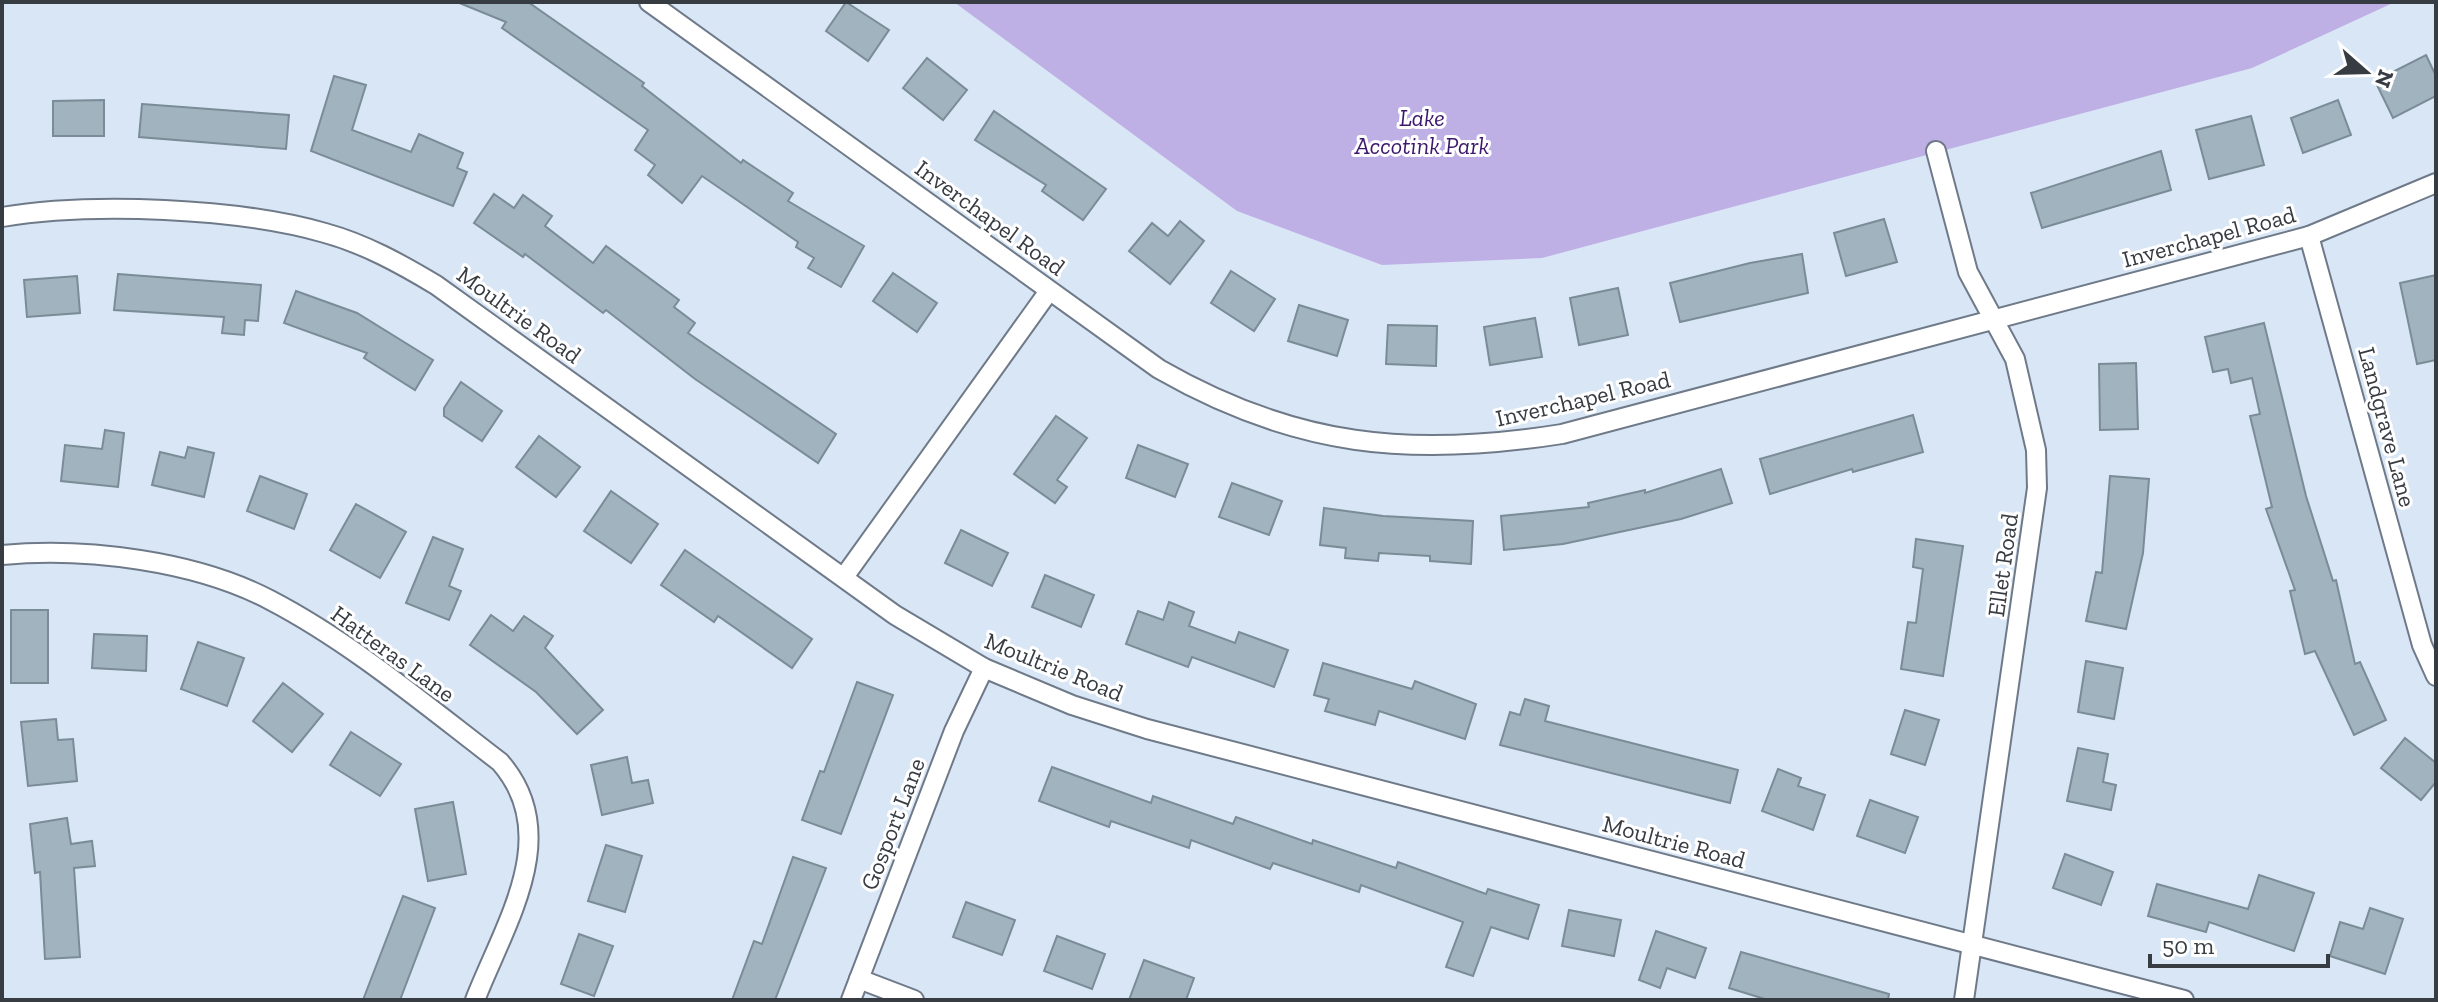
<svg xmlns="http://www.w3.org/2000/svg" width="2438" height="1002" font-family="'Zilla Slab',serif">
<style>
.green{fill:#beafe5}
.building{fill:#a0b3be;stroke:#7a8c96;stroke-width:2}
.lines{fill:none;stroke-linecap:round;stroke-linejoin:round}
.minor-casing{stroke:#6f7a89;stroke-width:22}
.minor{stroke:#fff;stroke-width:18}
.labels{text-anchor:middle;stroke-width:6;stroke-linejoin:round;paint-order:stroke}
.park-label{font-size:24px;font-style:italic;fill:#3c186c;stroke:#fff}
.street-label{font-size:24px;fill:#373c42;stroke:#fff}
</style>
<rect width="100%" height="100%" fill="#d9e6f6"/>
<!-- green -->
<path class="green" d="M954,2h1441l-143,66 -710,190 -160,7 -145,-54z"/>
<!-- building -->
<g class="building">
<path d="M457,2h71l116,81 -2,3 99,77 2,-3 50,33 -5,8 76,45 -23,41 -33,-19 6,-10 -18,-11 2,-5 -96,-66 -20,27 -34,-28 7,-10 -20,-15 13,-20 -146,-102 4,-6z"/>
<path d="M846,2l43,28 -21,31 -42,-30z"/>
<path d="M2426,55l10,21v20l-43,22 -18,-37z"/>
<path d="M927,58l40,32 -24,30 -40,-32z"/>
<path d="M334,76l32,9 -14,45 59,22 8,-18 44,19 -6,15 10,4 -14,34 -142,-55z"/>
<path d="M104,100v36h-51v-35z"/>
<path d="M2338,100l13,35 -48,18 -12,-35z"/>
<path d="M142,104l147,11 -3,34 -147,-12z"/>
<path d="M994,111l112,78 -23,31 -41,-29 4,-6 -71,-45z"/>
<path d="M2251,116l13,49 -55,14 -13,-49z"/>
<path d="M2161,151l10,39 -129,38 -11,-35z"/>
<path d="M494,194l20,14 9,-13 29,21 -7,10 48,37 13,-17 73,54 -5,7 21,16 -7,10 148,101 -18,29 -123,-84 -89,-69 -3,3 -78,-59 -2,3 -49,-34z"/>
<path d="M1884,219l13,43 -51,14 -12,-43z"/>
<path d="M1180,221l24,20 -34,43 -41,-33 23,-28 16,13z"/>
<path d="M1802,254l6,39 -128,29 -10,-39 80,-20z"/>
<path d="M1231,271l44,28 -21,32 -43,-28z"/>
<path d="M893,273l44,30 -20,29 -44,-31z"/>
<path d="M118,274l143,11 -3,36 -13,-1 -1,15 -22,-2 2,-16 -110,-7z"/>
<path d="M2436,275v85l-19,4 -17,-81z"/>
<path d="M77,276l3,37 -53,4 -3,-37z"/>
<path d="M1618,288l10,47 -49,10 -9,-47z"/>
<path d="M296,291l61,22 76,47 -18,30 -51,-32 3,-5 -83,-30z"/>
<path d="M1299,305l49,15 -11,36 -49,-15z"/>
<path d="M1535,318l7,39 -52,8 -6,-38z"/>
<path d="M2264,323l42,173 27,85 3,-1 19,84 5,-2 26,58 -32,15 -39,-84 -10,3 -15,-63 5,-1 -29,-81 6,-2 -22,-91 10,-2 -8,-36 -21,5 -3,-14 -15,3 -8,-35z"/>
<path d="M1388,325l49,1 -1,40 -50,-2z"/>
<path d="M2136,363l2,66 -38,1 -1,-66z"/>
<path d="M461,382l41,29 -20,30 -38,-25v-8z"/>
<path d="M1913,415l10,37 -70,20 -1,-3 -82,25 -10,-35z"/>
<path d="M1056,416l31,22 -30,42 10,7 -12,16 -41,-29z"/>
<path d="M105,430l19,3 -6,54 -57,-6 4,-36 37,4z"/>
<path d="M539,436l41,31 -24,30 -40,-30z"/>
<path d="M1138,445l50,19 -13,33 -49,-19z"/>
<path d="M188,447l26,6 -10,44 -52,-12 8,-33 25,6z"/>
<path d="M1721,469l11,34 -51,16 -118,25 -59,6 -3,-34 88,-9 -1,-4 57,-13v3z"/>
<path d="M260,476l47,18 -13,35 -47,-18z"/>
<path d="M2110,476l39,3 -6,74 -17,76 -40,-8 10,-49 6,1z"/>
<path d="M1232,483l50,18 -13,34 -50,-18z"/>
<path d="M611,491l47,33 -27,39 -47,-32z"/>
<path d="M356,504l50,28 -26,46 -50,-28z"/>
<path d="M1324,508l59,8 90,5 -2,43 -41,-3v-5l-51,-3 -1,8 -33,-3 1,-10 -26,-3z"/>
<path d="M961,530l47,23 -16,33 -47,-23z"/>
<path d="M433,537l30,12 -14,37 12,5 -12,29 -43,-17z"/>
<path d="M1916,539l47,7 -20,130 -42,-7 7,-47 8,1 7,-54 -10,-2z"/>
<path d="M685,550l127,89 -20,29 -74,-52 -4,6 -53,-37z"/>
<path d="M1045,575l49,20 -13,32 -49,-20z"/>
<path d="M1169,602l25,10 -5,14 46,17 4,-11 49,18 -14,37 -82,-30 -4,10 -62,-23 12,-33 25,9z"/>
<rect x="11" y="610" width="37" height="73"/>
<path d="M491,615l22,16 11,-15 29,20 -8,12 58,62 -26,24 -41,-42 -66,-47z"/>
<path d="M94,634l53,2 -1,35 -54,-3z"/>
<path d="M198,642l46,16 -17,48 -46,-17z"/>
<path d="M2086,661l37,7 -9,51 -36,-7z"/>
<path d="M1323,663l89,26 3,-8 61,23 -11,35 -86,-28 -4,14 -50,-14 4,-12 -15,-4z"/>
<path d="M857,682l36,13 -52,139 -39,-14 18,-49 4,1z"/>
<path d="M283,683l40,31 -31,38 -39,-31z"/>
<path d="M1525,699l24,7 -4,15 193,49 -8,33 -230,-58 10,-33 10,3z"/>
<path d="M1905,710l34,10 -14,45 -34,-11z"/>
<path d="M56,719l2,21 15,-1 4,42 -49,5 -7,-64z"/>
<path d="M351,732l50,32 -21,32 -50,-31z"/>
<path d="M2405,738l31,25v19l-15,18 -40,-32z"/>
<path d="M2078,748l30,6 -5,28 13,3 -5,25 -44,-9z"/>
<path d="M627,757l5,26 16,-3 5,23 -51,12 -11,-50z"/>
<path d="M1052,767l99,36 2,-7 80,28 3,-7 76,27 1,-4 83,28 2,-6 88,32 2,-5 51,16 -11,34 -37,-12 -18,49 -27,-9 17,-45 -102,-37 -2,7 -86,-29 -3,6 -79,-29 -2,8 -78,-27 -2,6 -70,-26z"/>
<path d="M1778,769l23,9 -3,8 27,9 -12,35 -51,-19z"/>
<path d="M1870,800l48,17 -13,36 -48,-17z"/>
<path d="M453,802l13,72 -38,7 -13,-72z"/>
<path d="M67,818l4,26 21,-3 3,25 -21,2 6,89 -35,2 -5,-87 -5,1 -5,-49z"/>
<path d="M606,845l36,11 -17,56 -37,-11z"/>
<path d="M2065,854l48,18 -12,33 -48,-17z"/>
<path d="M793,857l33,11 -51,132h-43l22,-59 8,3z"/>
<path d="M2259,875l55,18 -20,58 -85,-29 -3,10 -58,-16 9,-32 91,25z"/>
<path d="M403,896l32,12 -35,92h-37z"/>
<path d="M966,902l49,18 -13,35 -49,-18z"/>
<path d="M2370,908l33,11 -18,55 -55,-18 10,-34 23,7z"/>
<path d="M1569,910l52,10 -7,36 -52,-10z"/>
<path d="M1656,931l50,17 -11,30 -28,-10 -7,20 -21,-8z"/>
<path d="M579,934l34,12 -19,50 -33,-12z"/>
<path d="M1057,936l48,18 -13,35 -48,-18z"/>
<path d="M1741,952l148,42 -1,6h-120l-39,-12z"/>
<path d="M1144,960l50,18 -8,22h-57z"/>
</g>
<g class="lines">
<!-- minor casing -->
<g class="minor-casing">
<g id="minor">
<path d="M649,2l510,367c136,78 251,89 403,65l747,-198 127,-53"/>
<path d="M1936,151l32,121 47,87 21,91 1,38 -73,512"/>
<path d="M2,217c90,-15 236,-9 323,16 40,11 76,31 111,52l459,330 89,53 88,37 75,24 1037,271"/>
<path d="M2309,236l113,409 14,31"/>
<path d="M2,555c84,-8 194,6 268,45 81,42 158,107 230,162 64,73 5,161 -25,238"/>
<path d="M844,577l205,-286"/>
<path d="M859,979l55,21"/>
<path d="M851,1000l103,-269 30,-63"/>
</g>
</g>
<!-- minor -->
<use href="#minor" class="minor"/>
</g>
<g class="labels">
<!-- park labels -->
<g class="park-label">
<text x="1422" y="126">Lake<tspan x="1422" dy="28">Accotink Park</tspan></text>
</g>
<!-- street labels -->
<g class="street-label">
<text transform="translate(990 218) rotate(36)" y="8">Inverchapel Road</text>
<text transform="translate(2209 237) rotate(-15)" y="8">Inverchapel Road</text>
<text transform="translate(519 315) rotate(36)" y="8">Moultrie Road</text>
<text transform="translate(1583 399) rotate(-13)" y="8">Inverchapel Road</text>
<text transform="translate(2387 427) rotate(75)" y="8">Landgrave Lane</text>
<text transform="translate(2003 565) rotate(-82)" y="8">Ellet Road</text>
<text transform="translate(393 654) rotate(36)" y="8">Hatteras Lane</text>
<text transform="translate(1054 667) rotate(22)" y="8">Moultrie Road</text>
<text transform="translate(893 824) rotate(-69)" y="8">Gosport Lane</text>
<text transform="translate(1674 842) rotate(15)" y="8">Moultrie Road</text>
</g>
</g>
<!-- border -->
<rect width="2438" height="1002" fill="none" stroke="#373c42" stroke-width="8"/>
<!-- north arrow -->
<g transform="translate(2366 72) rotate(110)" stroke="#ffffff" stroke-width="6" paint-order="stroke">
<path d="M0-6L14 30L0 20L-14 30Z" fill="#373c42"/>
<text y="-12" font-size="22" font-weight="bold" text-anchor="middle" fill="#373c42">N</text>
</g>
<!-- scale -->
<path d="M2150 954v12h178v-12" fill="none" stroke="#373c42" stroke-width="4"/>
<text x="2162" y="954" font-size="24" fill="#373c42" stroke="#ffffff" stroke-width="6" paint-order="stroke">50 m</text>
</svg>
